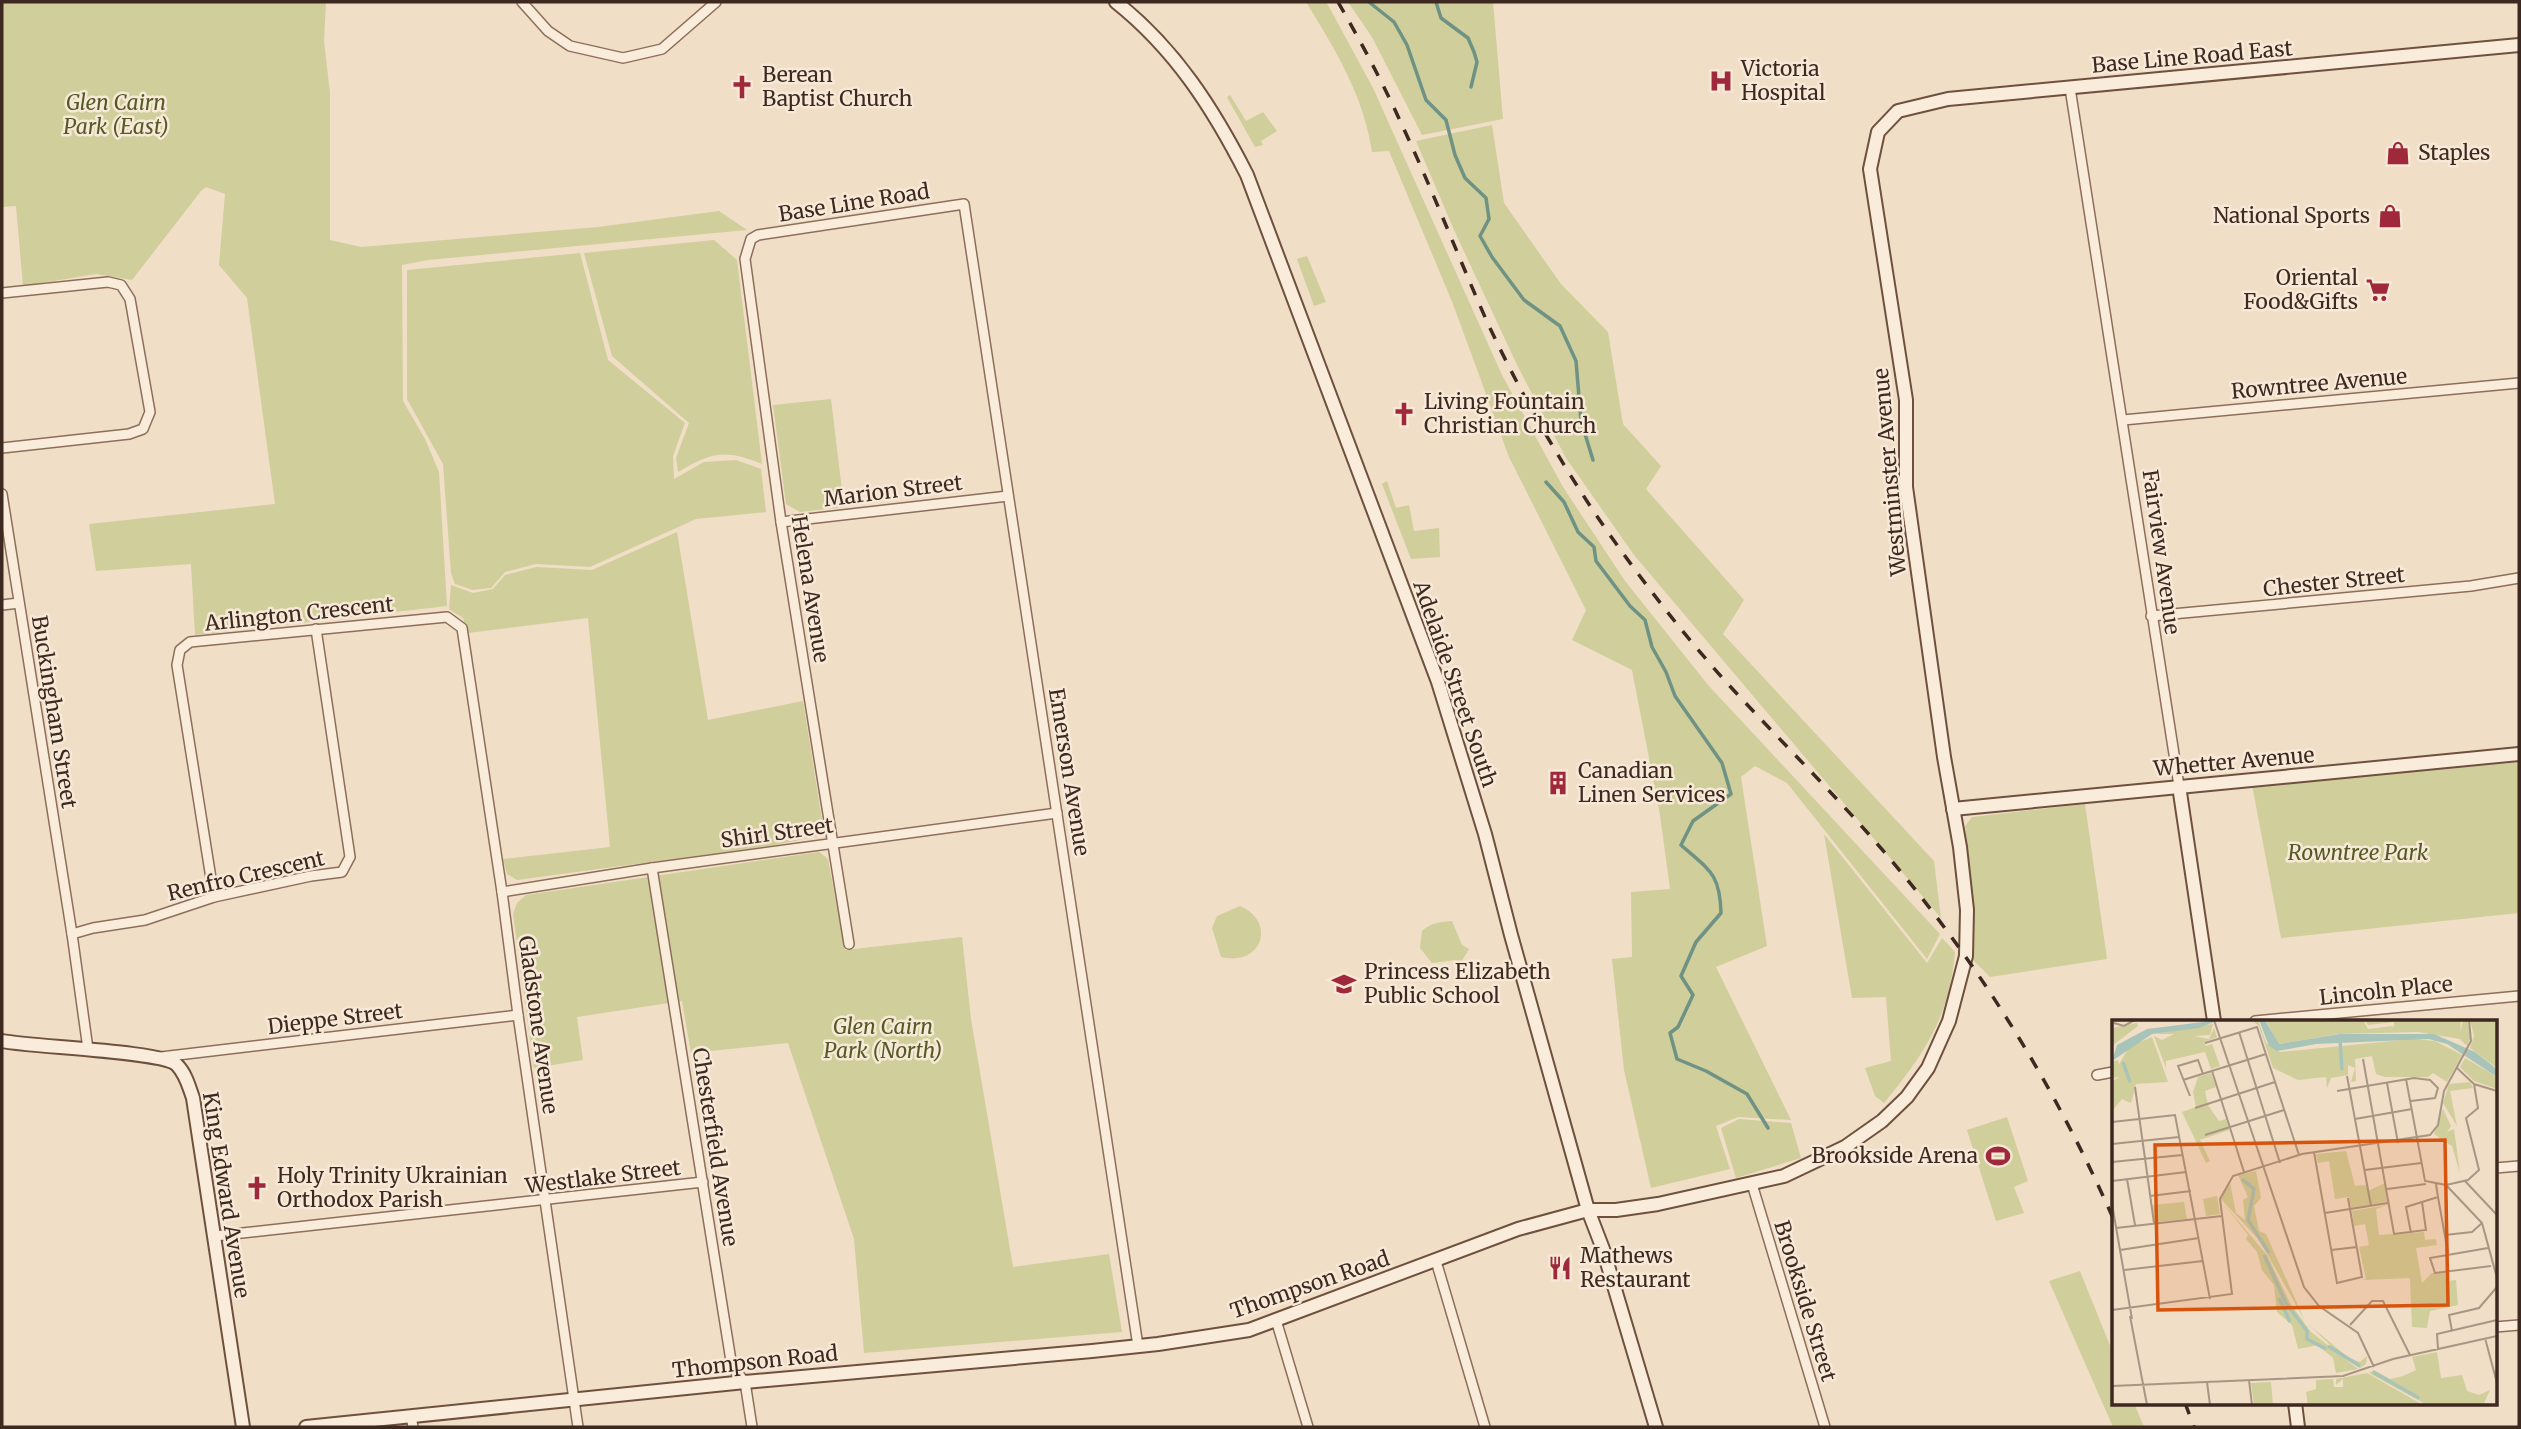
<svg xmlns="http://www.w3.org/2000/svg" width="2521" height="1429" font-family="Merriweather,serif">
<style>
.green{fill:#d0ce9a}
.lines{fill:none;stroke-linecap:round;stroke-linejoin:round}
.stream{stroke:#6e9385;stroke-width:3.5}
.street-casing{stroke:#8d6e5b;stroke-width:12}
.secondary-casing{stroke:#6f503e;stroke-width:16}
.street{stroke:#faecdb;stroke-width:9}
.secondary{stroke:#faecdb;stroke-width:12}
.rail{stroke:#3d2920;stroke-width:3.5;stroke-dasharray:12 12;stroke-linecap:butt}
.labels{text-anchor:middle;stroke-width:5;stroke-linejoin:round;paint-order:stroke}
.street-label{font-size:21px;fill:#3d2920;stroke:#f7e9d7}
.poi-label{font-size:21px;fill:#3d2920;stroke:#f7e9d7;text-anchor:start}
.park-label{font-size:21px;font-style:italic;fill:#555a25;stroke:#f7e9d7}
.inset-river{fill:none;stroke:#a8c4b8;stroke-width:3.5}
.inset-road{fill:none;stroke:#a89684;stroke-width:2}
.view{fill:#d7540e;fill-opacity:0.15;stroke:#d7540e;stroke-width:3.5}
.inset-edge{fill:none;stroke:#3d2920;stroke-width:3.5}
</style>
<rect width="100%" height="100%" fill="#f0dec7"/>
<!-- green -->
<g class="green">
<path d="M2,2h324l-2,39 6,52v147l31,7 237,-20 121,-16 28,19 -319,30 -26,5 1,136 22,38 14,33 8,134 -252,29 -4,-71 -95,7 -7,-47 186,-20 -28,-206 -28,-33 6,-71 -19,-7 -5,4 -69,89 -36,-6 -73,12 -7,-80 -14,1z"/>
<path d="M1306,2h19l3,3 45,83 129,287 61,112 62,94 83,104 232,249 -13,25 -140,-176 -32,-17 -14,11 26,169 -51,21 75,153 -53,-3 -22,9 14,43 -79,19 -27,-118 -12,-111 20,-2 -1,-65 39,-3 -10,-74 -28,-145 -60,-30 14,-30 -77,-153 -56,-153 -64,-153 -17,1c-8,-56 -37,-103 -66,-150z"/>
<path d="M1348,2h145l10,117 -81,16 -50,-98z"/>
<path d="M1230,95l16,26 17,-9 14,19 -16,10 2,4 -8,2 -28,-50z"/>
<path d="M1492,125l12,78 57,81 47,48 15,92 38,42 -15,23 98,111 -21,34 211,227 7,57 -307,-363 -68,-97 -48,-91 -64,-137 -38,-89z"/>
<path d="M714,240l23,20 25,204c-37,-15 -50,-12 -84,8l-2,-14 13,-35 -77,-67 -28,-103z"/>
<path d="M580,253l28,107 77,63 -12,33 1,23 30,-17 32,-2 25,9 5,43 -70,7 -106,48 -54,-3 -31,8 -14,16 -18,2 -18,-6 -4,-11 -8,-109 -36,-65v-129z"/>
<path d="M1307,256l19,46 -12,4 -17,-47z"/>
<path d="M831,399l13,108 -44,5 -14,-8 -13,-99z"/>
<path d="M1387,481l9,27 13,-3 5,26 25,-3 1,29 -29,2 -29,-75z"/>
<path d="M677,532l31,188 95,-19 20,125 -4,10 -49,10 -253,34 -10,-6 -4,-15 107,-12 -22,-229 -120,15 -5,-15 -14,-9 2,-24 22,8 20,-4 12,-14 31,-8 56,3z"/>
<path d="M2519,762v151l-238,25 -29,-153z"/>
<path d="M2085,804l22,155 -117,18 -17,-17 1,-45 -9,-89 7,-9z"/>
<path d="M1824,834l103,129 15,-25 13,14c-6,66 -30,101 -71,151l-9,-7 -10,-28 26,-7 -5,-64 -34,1z"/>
<path d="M819,852l9,7 17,91 117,-13 9,82 42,248 96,-13 13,78 -258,21 -10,-114 -66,-196 -97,10 -9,-52 -105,16 6,43 -49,8 -21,-154 4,-11 9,-8z"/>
<path d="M1240,906c37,16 22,61 -19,51l-9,-29 5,-12z"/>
<path d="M1452,921l10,24 7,4 -9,15 -5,-4 -23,3 -12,-15 2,-17c9,-8 17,-9 30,-10z"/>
<path d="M2007,1117l21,64 -14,6 10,26 -28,8 -29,-91z"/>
<path d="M1739,1119l52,4 10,35 -65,20 -15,-50z"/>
<path d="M2080,1271l33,82v50h21l10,24h-31l-64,-146z"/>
</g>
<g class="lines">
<!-- stream -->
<g class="stream">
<path d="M1369,2l25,20 13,23 19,55 20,20 9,35 10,23 21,20 3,21 -9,17 12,21 32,43 36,26 16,35 5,60 12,39"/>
<path d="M1436,2l5,16 27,20 6,14 3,10 -6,25"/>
<path d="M1546,482l18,20 14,30 16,15 2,14 34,45 15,14 7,27 14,25 9,24 47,67 9,31 -38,27 -12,24c28,25 39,28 40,68l-25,29 -15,34 12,19 -15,32 -8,6 7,26 29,12 41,23 21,34"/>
</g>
<!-- street casing -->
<g class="street-casing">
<g id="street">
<path d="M522,2l26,29 22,15 53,12 39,-9 54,-47"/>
<path d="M2070,88l109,698"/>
<path d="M2,293l106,-11 13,3 9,14 20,113 -7,17 -14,5 -127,14"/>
<path d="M2123,420l396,-37"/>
<path d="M2,494l70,440"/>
<path d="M781,522l227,-26"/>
<path d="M2,605l17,-2"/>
<path d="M2151,616l320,-30 48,-8"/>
<path d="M652,868l80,499 13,15 7,45"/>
<path d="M502,892l150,-24 405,-55"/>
<path d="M214,897l-37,-232 3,-15 10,-8 257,-25 15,11 40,264 16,123 60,412"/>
<path d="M849,944l-68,-422 -36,-263 6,-20 7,-4 206,-31 174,1142"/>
<path d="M2255,1021l264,-25"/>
<path d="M88,1049l-16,-115 21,-6 52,-8 69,-23 97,-21 31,-4 8,-15 -34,-228"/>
<path d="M161,1057l357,-42"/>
<path d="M2097,1075l16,-3"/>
<path d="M2495,1168l24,-2"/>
<path d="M1752,1184l73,243"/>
<path d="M215,1236l488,-54"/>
<path d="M1436,1261l49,166"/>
<path d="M1276,1320l32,107"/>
<path d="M2495,1327l24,-2"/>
<path d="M411,1416l2,11"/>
</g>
</g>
<!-- secondary casing -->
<g class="secondary-casing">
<g id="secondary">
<path d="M1116,2c59,47 97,106 131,173l191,507 47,152 26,101 77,275 15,39 53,178"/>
<path d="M2179,786l35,235"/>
<path d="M1953,809l566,-55"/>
<path d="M2,1041c29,6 161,10 175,24 9,9 12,22 16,33l50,329"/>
<path d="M2295,1403l3,24"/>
<path d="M306,1427l439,-45 347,-31 66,-7 91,-14 269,-101 70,-19h28l42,-6 126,-28 61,-29 37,-26 25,-24 21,-29 21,-47 17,-65 1,-46 -7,-63 -16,-90 -38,-270v-87l-36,-231 8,-37 20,-21 50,-12 571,-54"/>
</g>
</g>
<!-- street -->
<use href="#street" class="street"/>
<!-- secondary -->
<use href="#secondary" class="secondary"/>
<!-- rail -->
<g class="rail">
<path d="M1338,2c23,40 45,81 64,123 31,66 57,134 87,201 33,70 72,138 116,202 38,54 78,106 122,155 54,59 112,115 164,177 91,108 165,229 222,358"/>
<path d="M2185,1403l9,24"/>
</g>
</g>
<!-- icons -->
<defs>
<g id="hospital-bare" transform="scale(1.89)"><path d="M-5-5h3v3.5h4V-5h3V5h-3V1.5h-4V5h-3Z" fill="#9f293b" stroke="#f7e9d7" stroke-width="2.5" paint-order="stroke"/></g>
<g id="church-bare" transform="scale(1.89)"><path d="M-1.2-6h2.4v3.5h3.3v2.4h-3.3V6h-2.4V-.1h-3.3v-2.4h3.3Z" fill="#9f293b" stroke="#f7e9d7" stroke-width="2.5" paint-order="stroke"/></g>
<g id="shop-bare" transform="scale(1.89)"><path d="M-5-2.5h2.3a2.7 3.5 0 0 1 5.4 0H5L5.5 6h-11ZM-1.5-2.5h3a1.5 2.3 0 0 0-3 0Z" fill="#9f293b" stroke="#f7e9d7" stroke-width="2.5" paint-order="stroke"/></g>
<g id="supermarket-bare" transform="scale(1.89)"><path d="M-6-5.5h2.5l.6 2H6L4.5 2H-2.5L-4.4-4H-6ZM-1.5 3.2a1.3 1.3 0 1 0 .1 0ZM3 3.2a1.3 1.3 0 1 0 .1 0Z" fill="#9f293b" stroke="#f7e9d7" stroke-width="2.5" paint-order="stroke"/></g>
<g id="building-bare" transform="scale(1.89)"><path d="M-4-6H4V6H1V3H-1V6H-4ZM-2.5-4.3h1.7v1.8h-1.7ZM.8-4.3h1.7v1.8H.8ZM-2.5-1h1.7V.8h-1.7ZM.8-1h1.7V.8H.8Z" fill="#9f293b" stroke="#f7e9d7" stroke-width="2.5" paint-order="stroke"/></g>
<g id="school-bare" transform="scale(1.89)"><path d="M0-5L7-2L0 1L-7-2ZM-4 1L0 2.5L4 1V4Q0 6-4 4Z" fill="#9f293b" stroke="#f7e9d7" stroke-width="2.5" paint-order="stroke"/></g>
<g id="stadium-bare" transform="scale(1.89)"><path d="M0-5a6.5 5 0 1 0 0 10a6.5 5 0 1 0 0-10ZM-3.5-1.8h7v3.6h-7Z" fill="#9f293b" stroke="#f7e9d7" stroke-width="2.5" paint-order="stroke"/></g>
<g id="restaurant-bare" transform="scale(1.89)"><path d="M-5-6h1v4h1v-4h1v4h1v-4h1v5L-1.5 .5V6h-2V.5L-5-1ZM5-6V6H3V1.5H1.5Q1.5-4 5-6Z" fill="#9f293b" stroke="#f7e9d7" stroke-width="2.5" paint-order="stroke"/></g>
</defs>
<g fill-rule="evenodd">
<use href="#hospital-bare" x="1721" y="81"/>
<use href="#church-bare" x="742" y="87"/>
<use href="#shop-bare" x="2398" y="153"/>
<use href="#shop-bare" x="2390" y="216"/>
<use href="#supermarket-bare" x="2378" y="290"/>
<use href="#church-bare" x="1404" y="414"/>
<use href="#building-bare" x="1558" y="783"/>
<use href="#school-bare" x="1344" y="984"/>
<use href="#stadium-bare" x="1998" y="1156"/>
<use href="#church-bare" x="257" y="1188"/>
<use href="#restaurant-bare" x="1560" y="1268"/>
</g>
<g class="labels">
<!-- street labels -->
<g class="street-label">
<text transform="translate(2192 57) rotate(-5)" y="7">Base Line Road East</text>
<text transform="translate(854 203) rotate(-9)" y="7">Base Line Road</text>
<text transform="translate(2319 384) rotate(-5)" y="7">Rowntree Avenue</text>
<text transform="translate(1890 472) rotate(-95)" y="7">Westminster Avenue</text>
<text transform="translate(893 491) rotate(-7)" y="7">Marion Street</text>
<text transform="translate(2161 552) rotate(82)" y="7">Fairview Avenue</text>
<text transform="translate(2334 582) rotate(-6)" y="7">Chester Street</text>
<text transform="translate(810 589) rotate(81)" y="7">Helena Avenue</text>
<text transform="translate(299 614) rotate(-6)" y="7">Arlington Crescent</text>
<text transform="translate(1455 684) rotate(71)" y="7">Adelaide Street South</text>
<text transform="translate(54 712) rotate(81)" y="7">Buckingham Street</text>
<text transform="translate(2234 762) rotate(-5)" y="7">Whetter Avenue</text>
<text transform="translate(1069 772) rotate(81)" y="7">Emerson Avenue</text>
<text transform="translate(777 833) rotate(-8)" y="7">Shirl Street</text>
<text transform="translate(246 876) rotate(-13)" y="7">Renfro Crescent</text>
<text transform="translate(2386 991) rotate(-6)" y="7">Lincoln Place</text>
<text transform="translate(335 1019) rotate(-7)" y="7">Dieppe Street</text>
<text transform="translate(538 1025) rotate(82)" y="7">Gladstone Avenue</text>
<text transform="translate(715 1147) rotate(81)" y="7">Chesterfield Avenue</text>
<text transform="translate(603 1177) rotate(-7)" y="7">Westlake Street</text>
<text transform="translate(226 1195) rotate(81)" y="7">King Edward Avenue</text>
<text transform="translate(1310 1285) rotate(-19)" y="7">Thompson Road</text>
<text transform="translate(1805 1301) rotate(73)" y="7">Brookside Street</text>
<text transform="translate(755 1362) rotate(-6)" y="7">Thompson Road</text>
</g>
<!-- poi labels -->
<g class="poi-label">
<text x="1741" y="76">Victoria<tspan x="1741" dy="24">Hospital</tspan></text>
<text x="762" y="82">Berean<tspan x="762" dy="24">Baptist Church</tspan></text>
<text x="2418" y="160">Staples</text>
<text x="2370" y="223" text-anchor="end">National Sports</text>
<text x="2358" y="285" text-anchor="end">Oriental<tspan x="2358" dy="24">Food&amp;Gifts</tspan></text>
<text x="1424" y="409">Living Fountain<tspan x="1424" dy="24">Christian Church</tspan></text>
<text x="1578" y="778">Canadian<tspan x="1578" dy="24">Linen Services</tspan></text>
<text x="1364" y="979">Princess Elizabeth<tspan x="1364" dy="24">Public School</tspan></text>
<text x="1978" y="1163" text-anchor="end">Brookside Arena</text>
<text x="277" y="1183">Holy Trinity Ukrainian<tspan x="277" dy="24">Orthodox Parish</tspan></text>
<text x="1580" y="1263">Mathews<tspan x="1580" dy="24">Restaurant</tspan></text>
</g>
<!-- park labels -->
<g class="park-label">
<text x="116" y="110">Glen Cairn<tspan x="116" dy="24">Park (East)</tspan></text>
<text x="2358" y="860">Rowntree Park</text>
<text x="883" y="1034">Glen Cairn<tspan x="883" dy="24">Park (North)</tspan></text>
</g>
</g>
<!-- overview -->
<g transform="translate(2112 1020)">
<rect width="385" height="385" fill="#f0dec7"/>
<path d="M139,0h7l8,23 14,9 133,-13 22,2 27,14 -15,27 -14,-9 -5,4h-43l-9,-3 -4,-18 -17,3 1,22 -5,1 4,-14 -7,-3v10l-17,3 -4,10 -1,-11 -28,3 -25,-12 -14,-42zM154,0h97l5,9 25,-3 -3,4 4,-4v-4l-26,3 -3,-5h96l-1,13 3,-13h4l4,16 -4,10 -7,-7 -42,-7 -80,2 -60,10zM358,0h27v48l-27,-20 4,-12zM25,3l1,3 -26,20v-18zM101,4l-3,11 -16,1 15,3 5,-11 3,9 -13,5 2,4 6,-2 8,22 -9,3 -6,-17 -39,9v7l-12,-32 8,4 12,-6h-19zM40,17l16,45 -32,2 -5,19 -9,-4 -10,12v-30l8,-4 -8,1v-16l6,-2 1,4 11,-18zM353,38l32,19v12l-23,-8 -14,-14zM99,53l5,14 -11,4 3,14 11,16 7,-2 3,11 -29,10 10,21 -4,2 -24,-51 14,-5 -3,-15 5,-15zM358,62l3,6 -23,3 7,35 -14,-23 6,-19zM331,89l8,17 -4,6 7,-3 6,44 -8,-27 -18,-12zM234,131l9,35 11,-1 2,6 17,-8 2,19 -36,6 -2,-11 -14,2 -6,-38 -11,2 -2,-9zM144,151l5,27 -7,8 5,25 7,3 39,87 -45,-80 -39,-42 9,-16 6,30 9,7 -2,-20 5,-3 -10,-22zM105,176l3,18 -14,2 -3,-17zM72,182l3,17 -32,3 -3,-17zM111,183l44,52 23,48 21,29 47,37 -22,4 -3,-15 -15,-13 -20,4 -6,-24 -15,-13 -3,-27 -12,-15 -5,-18 -11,-13 2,-4zM275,185l-11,4 3,26 45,-3 1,8 11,-1 1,6 -21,3 6,35 10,-10 13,-1 1,9 10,-1 2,25 -28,6 -3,17 -15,-1 -2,-49 -48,2 4,-1 -7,-32 10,-2 -4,-21 -11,2 -2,-15zM196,304l41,34 11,4 7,-6 -1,8 -6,4 -16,-10zM325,332l4,26 21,-3 5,16 12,4 11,-5 -7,15h-56l-58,-32 5,-3 16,9 13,-3 13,-6 -4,-13zM255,353l56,32h-115l-2,-13 10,-3v-9l17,-1 1,8h9v-8l-7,6v-6zM159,362l2,23h-19l-3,-22z" fill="#d0ce9a"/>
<path d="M107,0l-20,8 -47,6 -40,27 5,-16 30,-16zM147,0h6l14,24 61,-10h94l41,18 22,17v8l-50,-33 -18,-5 -113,5 -39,7 -8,-5z" fill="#a8c4b8"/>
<path class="inset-river" d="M228,20l2,30M11,42l7,20M130,159l12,10 -6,31 21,33M152,235l22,48 21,28v8l19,10M167,278l11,24M216,326l32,20M261,352l46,26"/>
<path class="inset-road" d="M102,0l90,267 15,19 39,27 16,34M2,3l10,3 11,-6M127,12l41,131M93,23l52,-16 42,128M251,39l31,175 32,-4 -4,-28M345,48l17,16 23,7M100,51l32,101M235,56l24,130M294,59l19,102 21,4 36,38 15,55M71,60l83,-26M275,63l11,60M23,67l19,136M225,71l77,-13 16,2 8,8 -3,10 -24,3M78,76l-12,-30 20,-6 5,14M83,88l80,-26M243,99l57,-10M0,102l63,-7 35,184M93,115l79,-25M0,124l67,-7M202,132l23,131 25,-6 -14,-79M0,142l70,-7M253,150l56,-7M15,159l8,46M0,161l74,-9M353,161l32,34M334,165l22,-5 11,-10 -13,-52 12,-10 -4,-24M275,169l39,-5M38,176l41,-5M326,177l10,56M0,184l20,115M213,193l63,-10M4,208l106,-12M299,213l-5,-26 32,-10 -2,-13M333,215l27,-3 10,-9M376,228l-58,10 5,15 56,-7M8,230l79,-12M219,230l26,-3M12,250l79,-9M0,290l120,-16 -12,-95 13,-23 69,-22 128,-19 8,-10 6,-34 27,-50 -2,-21M18,296l17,89M238,305l22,-24h11l27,54M340,311l-3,-16 30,-7 18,-21M373,318l12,45M326,329l-1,-15 60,-14M137,360l3,25M95,362l3,23M0,366l231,-10 50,-17 104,-23"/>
<path class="view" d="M333,120l3,165 -290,5 -3,-165z"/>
<rect width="385" height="385" class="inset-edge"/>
</g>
<!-- border -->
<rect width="2521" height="1429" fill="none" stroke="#3d2920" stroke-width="7"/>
</svg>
